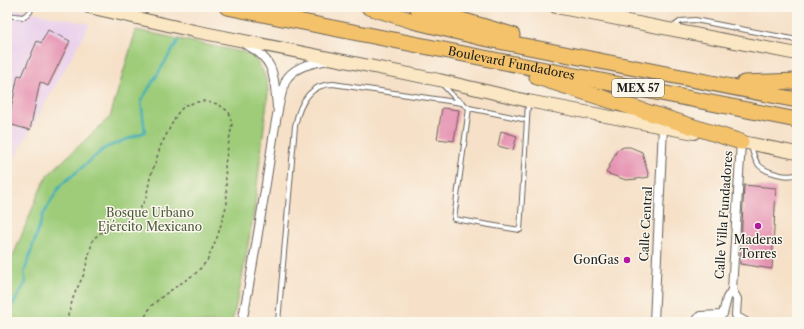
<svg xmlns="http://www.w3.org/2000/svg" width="804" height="329" font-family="'Libre Caslon Text',serif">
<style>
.built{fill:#ead1ec}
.green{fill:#9ecc79;stroke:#5d744a}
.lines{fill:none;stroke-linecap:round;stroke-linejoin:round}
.stream{stroke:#3dadb8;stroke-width:2.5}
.building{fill:#e693b2}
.service-casing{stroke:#686158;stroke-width:6}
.minor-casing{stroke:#686158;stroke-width:10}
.secondary-casing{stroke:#686158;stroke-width:14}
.motorway-casing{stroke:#686158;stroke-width:17}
.path{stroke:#686158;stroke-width:1.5;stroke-dasharray:3 3;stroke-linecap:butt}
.service{stroke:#fff;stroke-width:4}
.minor{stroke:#fff;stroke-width:8}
.secondary{stroke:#fbe7c3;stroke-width:12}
.motorway{stroke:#f4c26a;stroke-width:15}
.poi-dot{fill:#b5179e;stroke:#fbf7ec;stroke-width:1.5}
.labels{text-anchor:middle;stroke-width:3;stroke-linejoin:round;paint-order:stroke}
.shield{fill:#fbf7ec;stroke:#5f5e5a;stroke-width:1}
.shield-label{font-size:11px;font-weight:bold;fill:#1c1c1c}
.street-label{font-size:12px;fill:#1c1c1c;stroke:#fbf7ec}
.park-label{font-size:12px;fill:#4a5a3d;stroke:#fbf7ec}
.poi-label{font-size:12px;fill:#1c1c1c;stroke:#fbf7ec}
</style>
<rect width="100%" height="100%" fill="#fbf7ec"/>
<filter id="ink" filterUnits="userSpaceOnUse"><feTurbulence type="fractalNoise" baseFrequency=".025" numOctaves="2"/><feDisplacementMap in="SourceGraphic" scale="8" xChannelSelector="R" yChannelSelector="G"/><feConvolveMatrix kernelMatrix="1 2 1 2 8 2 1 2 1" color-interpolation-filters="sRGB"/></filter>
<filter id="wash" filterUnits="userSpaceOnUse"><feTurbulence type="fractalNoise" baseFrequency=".012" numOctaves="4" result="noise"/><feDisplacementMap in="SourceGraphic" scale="16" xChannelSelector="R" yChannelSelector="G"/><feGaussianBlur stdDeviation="0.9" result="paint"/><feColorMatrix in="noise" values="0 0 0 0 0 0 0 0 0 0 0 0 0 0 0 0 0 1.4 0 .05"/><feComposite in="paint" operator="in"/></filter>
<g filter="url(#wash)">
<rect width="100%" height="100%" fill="#f6e0c7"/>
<!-- built -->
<path class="built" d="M7,7l83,17 -83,147z"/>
<!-- green -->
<path class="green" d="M136,30l115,24c10,12 16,22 17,39l-14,118 -13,72 -9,39h-225v-51l33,-81 8,-15 62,-58z"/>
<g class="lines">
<!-- stream -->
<path class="stream" d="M7,315l19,-33 -2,-9 19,-58 17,-29 45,-38 40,-16 -4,-31 37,-60"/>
</g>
<g id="blocks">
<!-- building -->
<g class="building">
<path d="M48,30l22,11 -22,45 -8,-4 -10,48 -22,-6 10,-49 4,1 15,-35 4,2z"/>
<path d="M442,108l17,2 -5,31 -17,-2z"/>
<path d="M501,131l16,5 -4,14 -15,-4z"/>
<path d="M624,147h6l12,5 7,25 -12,2 -11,1 -20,-7 11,-23z"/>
<path d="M744,185l32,3 -4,81 -32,-5z"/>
</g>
</g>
</g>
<g filter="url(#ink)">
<use href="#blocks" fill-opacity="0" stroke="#686158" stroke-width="1"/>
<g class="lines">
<!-- service casing -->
<g class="service-casing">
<g id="service">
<path d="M7,15l16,2 7,-5 2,-5"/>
<path d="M673,27l8,-6 14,-1 102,20"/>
<path d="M443,85l12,13 14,10 58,12 1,-18"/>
<path d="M469,108l-15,111 66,11 7,-110"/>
<path d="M751,146c2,6 3,13 7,18 6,8 30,15 39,10"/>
<path d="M278,322l17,-196c4,-20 13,-42 38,-42l129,19"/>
</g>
</g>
<!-- minor casing -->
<g class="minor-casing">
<g id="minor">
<path d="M246,45c30,14 28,33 31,62"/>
<path d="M732,290l5,9 -1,16 1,2 9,5"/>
<path d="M242,322c12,-59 21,-118 30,-177 2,-13 9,-60 16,-68 10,-12 26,-14 41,-17"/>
<path d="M654,322l9,-195"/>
<path d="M695,322l5,-6 20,-1 3,-1 4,-16 5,-8 9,-148"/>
</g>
</g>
<!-- secondary casing -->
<g class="secondary-casing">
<g id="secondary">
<path d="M89,7l105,24 245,49 89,21 166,32"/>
<path d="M556,7l241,47"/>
<path d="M732,140l65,13"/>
</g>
</g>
<!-- motorway casing -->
<g class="motorway-casing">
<g id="motorway">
<path id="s1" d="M227,7l570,113"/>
<path d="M369,7l44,14 70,17 314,62"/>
<path d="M417,7l95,28"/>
<path d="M537,77l204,65"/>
<path d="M744,83l53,-2"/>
</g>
</g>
<!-- path -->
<path class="path" d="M66,322l8,-27 10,-21 9,-35 10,-8 24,-11 12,-10 7,-12 4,-20 11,-33 16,-31 8,-9 17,-4 16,3 11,8 3,12 -7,40 2,39 -9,32 -11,26 -11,12 -32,22 -13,11 -9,16"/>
<!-- service -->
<use href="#service" class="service"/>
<!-- minor -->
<use href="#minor" class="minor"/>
<!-- secondary -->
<use href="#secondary" class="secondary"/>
<!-- motorway -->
<use href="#motorway" class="motorway"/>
</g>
</g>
<!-- markers -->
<g class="poi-dot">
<circle cx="758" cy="226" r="4"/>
<circle cx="627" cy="260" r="4"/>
</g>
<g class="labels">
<!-- shield labels -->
<rect class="shield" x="612" y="79" width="52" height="18" rx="3"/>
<g class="shield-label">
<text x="638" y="92">MEX 57</text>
</g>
<!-- street labels -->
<g class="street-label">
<text dy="4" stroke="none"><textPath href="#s1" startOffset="290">Boulevard Fundadores</textPath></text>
<text transform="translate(724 215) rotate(-86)" y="4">Calle Villa Fundadores</text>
<text transform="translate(646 224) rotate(-87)" y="4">Calle Central</text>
</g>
<!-- park labels -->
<g class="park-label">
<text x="150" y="217">Bosque Urbano<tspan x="150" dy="14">Ejército Mexicano</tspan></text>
</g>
<!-- poi labels -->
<g class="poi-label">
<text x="758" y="244">Maderas<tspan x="758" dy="14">Torres</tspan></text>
<text x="619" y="264" text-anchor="end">GonGas</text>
</g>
</g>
<!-- margin -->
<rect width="804" height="329" fill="none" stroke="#fbf7ec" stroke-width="24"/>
</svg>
